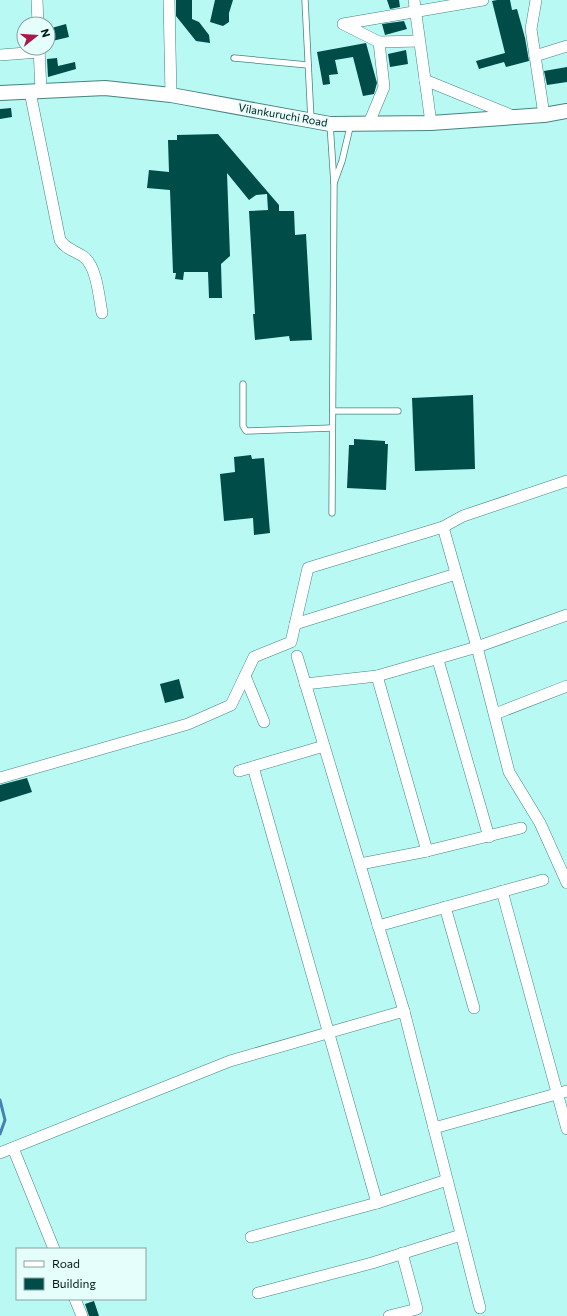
<svg xmlns="http://www.w3.org/2000/svg" width="567" height="1316" font-family="Commissioner,sans-serif">
<style>
.lines{fill:none;stroke-linecap:round;stroke-linejoin:round}
.stream{stroke:#4381b6;stroke-width:3}
.building{fill:#004c48}
.service-casing{stroke:#458480;stroke-width:7}
.minor-casing{stroke:#458480;stroke-width:12}
.tertiary-casing{stroke:#458480;stroke-width:16}
.service{stroke:#fff;stroke-width:5.5}
.minor{stroke:#fff;stroke-width:11}
.tertiary{stroke:#fff;stroke-width:14}
.labels{text-anchor:middle;stroke-width:4;stroke-linejoin:round;paint-order:stroke}
.street-label{font-size:11px;fill:#011918;stroke:#e5fefb}
</style>
<rect width="100%" height="100%" fill="#b8f9f3"/>
<g class="lines">
<!-- stream -->
<path class="stream" d="M0,1100l5,20 -5,14"/>
</g>
<!-- building -->
<g class="building">
<path d="M176,0h16v19l7,3 10,13 1,8 -14,-2 -20,-25z"/>
<path d="M215,0h18l-4,13v9l-6,4 -13,-4z"/>
<path d="M387,0h12l1,7 -10,2z"/>
<path d="M497,0h13l2,10 5,-1 8,29 4,23 -23,6 -2,-5 -25,7 -3,-8 29,-8 -13,-52z"/>
<path d="M404,21l3,8 -22,6 -3,-11z"/>
<path d="M66,24l3,13 -21,5v-13z"/>
<path d="M366,43l11,40 -3,11 -11,2 -10,-39 -18,3 3,14 -9,1 1,9 -7,1 -6,-33z"/>
<path d="M406,50l2,14 -18,3 -2,-13z"/>
<path d="M57,58l1,8 17,-4 1,7 -28,8 -1,-18z"/>
<path d="M567,67v15l-20,3 -3,-14z"/>
<path d="M11,108l1,9 -12,2v-10z"/>
<path d="M218,134l61,71v6h15l1,24 11,-1 6,106 -22,1 -1,-5 -34,4 -2,-26h2l-6,-103 19,-1 -1,-16 -11,1 -7,5 -22,-27 3,83 -9,8 1,34h-13l-1,-26h-24l-1,8 -8,-1 1,-6h-3l-3,-83 -23,-2 2,-18 20,2 -1,-32h9v-5z"/>
<path d="M473,395l2,74 -60,2 -3,-73z"/>
<path d="M354,439l31,2v3h3l-2,46 -39,-2 2,-43h5z"/>
<path d="M251,455l1,4 12,-1 6,75 -16,2 -1,-17 -29,3 -4,-47 15,-2 -1,-15z"/>
<path d="M179,679l5,19 -19,5 -5,-19z"/>
<path d="M27,778l5,14 -32,10v-17z"/>
<path d="M94,1301l5,15h-10l-4,-12z"/>
</g>
<g class="lines">
<!-- service casing -->
<g class="service-casing">
<g id="service">
<path d="M305,0l6,120"/>
<path d="M234,58l74,7"/>
<path d="M330,124l4,60 -2,329"/>
<path d="M334,183l8,-22 9,-38"/>
<path d="M243,384v42l3,5 86,-3"/>
<path d="M333,411h65"/>
</g>
</g>
<!-- minor casing -->
<g class="minor-casing">
<g id="minor">
<path d="M37,0l1,24"/>
<path d="M169,0l2,95"/>
<path d="M414,0l17,123"/>
<path d="M536,0l-5,29 13,86"/>
<path d="M419,41l-40,1 -36,-18 140,-24"/>
<path d="M39,48l2,43"/>
<path d="M0,55l39,-3"/>
<path d="M535,56l32,-10"/>
<path d="M425,80l88,36"/>
<path d="M30,92l30,148c5,9 16,11 24,17 13,10 15,41 18,56"/>
<path d="M369,123l15,-36 -5,-45"/>
<path d="M443,527l34,120 90,-32"/>
<path d="M295,624l161,-50"/>
<path d="M297,656l107,355 76,297"/>
<path d="M438,660l51,177"/>
<path d="M245,676l19,46"/>
<path d="M377,676l50,175"/>
<path d="M305,684l72,-8 100,-29 32,125 31,51 27,60"/>
<path d="M495,714l72,-28"/>
<path d="M253,767l124,436"/>
<path d="M239,771l85,-25"/>
<path d="M0,778l188,-54 43,-19 23,-48 37,-15 17,-74 135,-41 20,-11 104,-35"/>
<path d="M360,864l67,-13 94,-23"/>
<path d="M502,891l65,238"/>
<path d="M445,907l29,101"/>
<path d="M378,926l165,-46"/>
<path d="M434,1128l133,-37"/>
<path d="M13,1148l41,101"/>
<path d="M0,1153l230,-92 174,-50"/>
<path d="M251,1237l126,-34 70,-23"/>
<path d="M258,1293l114,-30 89,-28"/>
<path d="M75,1299l7,17"/>
<path d="M389,1316l28,-7 -15,-56"/>
</g>
</g>
<!-- tertiary casing -->
<g class="tertiary-casing">
<path id="tertiary" d="M0,93l105,-5 66,7 159,29 101,-1 113,-8 23,-4"/>
</g>
<!-- service -->
<use href="#service" class="service"/>
<!-- minor -->
<use href="#minor" class="minor"/>
<!-- tertiary -->
<use href="#tertiary" class="tertiary"/>
</g>
<g class="labels">
<!-- street labels -->
<g class="street-label">
<text transform="translate(283 115) rotate(10)" y="4">Vilankuruchi Road</text>
</g>
</g>
<!-- legend -->
<rect x="16" y="1248" width="130" height="52" fill="#e5fefb" stroke="#8aa2a0"/>
<rect x="24" y="1261" width="20" height="6" fill="#ffffff" stroke="#8aa2a0"/>
<text x="52" y="1268" font-size="12" fill="#011918">Road</text>
<rect x="24" y="1278" width="20" height="12" fill="#004c48" stroke="#8aa2a0"/>
<text x="52" y="1288" font-size="12" fill="#011918">Building</text>
<!-- north arrow -->
<g transform="translate(36 36) rotate(73)"><circle r="19" fill="#e5fefb" stroke="#8aa2a0"/>
<path d="M0-3L7 15L0 10L-7 15Z" fill="#ac1949"/>
<text y="-6" font-size="11" font-weight="bold" text-anchor="middle" fill="#011918">N</text>
</g>
</svg>
